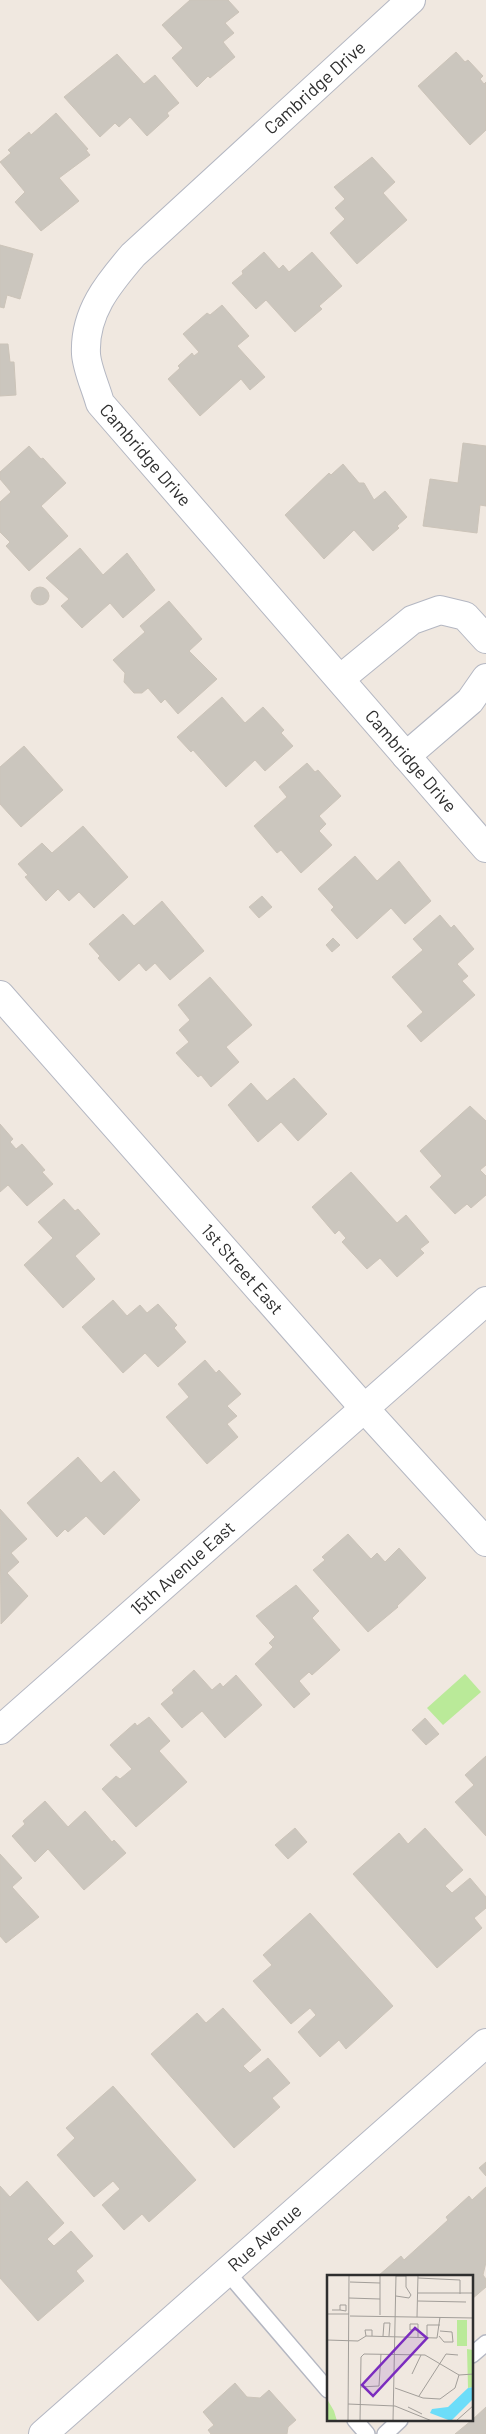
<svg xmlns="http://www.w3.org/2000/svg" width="486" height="2434" font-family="Barlow,sans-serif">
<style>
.green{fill:#baea99}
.building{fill:#cbc6be;stroke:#ccc4b9}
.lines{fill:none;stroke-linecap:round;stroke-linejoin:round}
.service-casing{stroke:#b4b7c2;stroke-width:18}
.minor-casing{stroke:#b4b7c2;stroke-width:30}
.service{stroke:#fff;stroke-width:15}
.minor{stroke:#fff;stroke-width:28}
.labels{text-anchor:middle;stroke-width:5;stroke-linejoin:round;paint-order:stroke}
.street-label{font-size:18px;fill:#2e2e2e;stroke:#fff}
.inset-road{fill:none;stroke:#a29e99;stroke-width:1}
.view{fill:#7b2cbf;fill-opacity:0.15;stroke:#7b2cbf;stroke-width:2.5}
.inset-edge{fill:none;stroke:#2e2e2e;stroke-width:2.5}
</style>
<rect width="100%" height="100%" fill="#f0e8e0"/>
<!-- green -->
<path class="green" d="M465,1674l16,18 -38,33 -16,-17z"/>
<!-- building -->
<g class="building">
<path d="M190,0h38l11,12 -14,11 9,10 -11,9 12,15 -25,21 -2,-2 -11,11 -25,-29 11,-10 -21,-23z"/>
<path d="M456,52l9,10 3,-2 15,16 -3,3 4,5 2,-2v48l-16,15 -52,-59z"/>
<path d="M117,54l27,30 11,-9 24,28 -12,10 2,3 -22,20 -17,-19 -11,10 -4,-4 -15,14 -36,-40z"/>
<path d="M56,113l32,36 -2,1 4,5 -31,23 20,23 -38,30 -26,-29 10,-10 -25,-30 11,-9 -3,-3 21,-18 2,3z"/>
<path d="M372,157l23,25 -12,11 24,27 -50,44 -27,-31 15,-14 -10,-11 10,-9 -11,-12z"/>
<path d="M0,245l33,9 -13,45 -13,-4 -3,13 -4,-1z"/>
<path d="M264,252l15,17 4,-4 6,7 23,-20 30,34 -23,20 3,3 -27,23 -29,-32 -10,9 -24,-26 11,-9 -1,-3z"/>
<path d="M222,305l27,31 -12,10 28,31 -15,13 -9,-11 -41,37 -32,-37 12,-11 -2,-2 14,-13 2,3 5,-4 -16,-18 24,-21 3,2z"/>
<path d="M0,344h8l2,18h4l2,33 -16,1z"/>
<path d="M463,443l23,3v60l-6,-1 -3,28 -54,-7 7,-47 28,4z"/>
<path d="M29,446l12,13 2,-1 23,25 -25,23 27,30 -39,35 -23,-25 4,-4 -10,-10v-30l11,-10 -11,-13v-7z"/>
<path d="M343,464l16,19h5l10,17 11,-9 22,26 -10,9 2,2 -26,23 -19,-21 -30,29 -39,-44 44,-42 2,2z"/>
<path d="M80,548l23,27 24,-22 28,37 -32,28 -13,-15 -28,25 -21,-22 8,-7 -23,-21z"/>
<circle cx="40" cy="596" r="9"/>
<path d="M169,601l33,38 -13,12 28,28 -39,35 -13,-15 -4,4 -13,-15 -6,5h-8l-10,-11 1,-9 -12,-13 32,-28 -5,-6z"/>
<path d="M222,697l23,26 18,-16 21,23 -3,3 12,13 -28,25 -10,-11 -29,27 -33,-37 -2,2 -14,-15z"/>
<path d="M24,746l39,44 -42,37 -21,-23v-37z"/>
<path d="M307,763l8,9 3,-2 23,26 -22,20 7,8 -7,7 13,14 -31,28 -20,-23 -4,3 -23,-27 33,-29 -8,-10z"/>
<path d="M83,826l45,51 -34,31 -15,-16 -10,9 -11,-12 -12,12 -21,-24 3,-2 -10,-11 24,-21 10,10z"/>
<path d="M355,856l22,25 22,-20 32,40 -26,23 -14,-16 -34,31 -26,-29 3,-3 -16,-18z"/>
<path d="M262,896l10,11 -13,11 -10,-11z"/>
<path d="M162,901l42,50 -34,29 -15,-17 -9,8 -7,-8 -20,18 -21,-23 2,-2 -11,-12 34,-30 11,12z"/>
<path d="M440,915l11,13 3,-3 20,24 -17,15 11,12 -6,5 13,14 -54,47 -14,-16 16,-14 -31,-35 31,-27 -10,-11z"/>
<path d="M333,938l7,7 -8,7 -6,-7z"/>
<path d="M210,977l42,48 -26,22 13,15 -28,25 -10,-12 -3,2 -22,-24 13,-11 -10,-12 11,-10 -12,-15z"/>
<path d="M294,1078l33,36 -29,27 -17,-19 -23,20 -30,-37 23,-22 16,18z"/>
<path d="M470,1106l16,15v44l-6,5 6,6v19l-15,13 -4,-4 -12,10 -25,-27 12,-11 -22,-25z"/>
<path d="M0,1124l13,15 -3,3 6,7 6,-5 23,26 -3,2 11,12 -26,22 -19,-21 -8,7z"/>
<path d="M351,1172l46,51 9,-8 23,27 -9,7 4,4 -27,24 -17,-19 -13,11 -25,-27 4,-4 -7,-8 -4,4 -23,-27z"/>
<path d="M64,1199l11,12 3,-2 22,25 -25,22 20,23 -32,29 -39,-43 29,-27 -15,-16z"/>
<path d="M113,1300l14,16 13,-11 7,8 11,-9 19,21 -3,3 12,14 -28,25 -13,-14 -22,20 -41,-46z"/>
<path d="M205,1360l11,13 3,-3 22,24 -14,12 10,10 -10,8 11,13 -31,27 -41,-47 23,-20 -11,-13z"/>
<path d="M78,1457l23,26 13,-12 26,29 -36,35 -18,-19 -18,16 -3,-3 -8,8 -30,-34z"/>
<path d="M0,1509l27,30 -16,14 8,9 -12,11 21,23 -27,28z"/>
<path d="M348,1534l23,25 6,-6 8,9 14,-14 27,30 -29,28 1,1 -30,25 -55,-62 12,-10 -3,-3z"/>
<path d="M296,1585l23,26 -7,7 28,32 -28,25 -3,-3 -10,9 11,13 -16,14 -39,-44 18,-17 -4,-4 6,-6 -19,-21z"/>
<path d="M194,1670l18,20 8,-7 3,4 13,-12 26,30 -37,33 -23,-27 -20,17 -21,-24 13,-11 -2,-3z"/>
<path d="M149,1717l21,24 -11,10 28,31 -51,45 -34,-38 14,-13 4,3 12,-10 -22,-24 25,-22 2,3z"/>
<path d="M425,1718l14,16 -13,11 -14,-15z"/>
<path d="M486,1756v80l-31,-34 19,-17 -9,-10z"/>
<path d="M45,1801l23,26 17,-16 27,31 2,-2 12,13 -42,37 -36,-41 -13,13 -23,-26 13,-12 -2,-3z"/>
<path d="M295,1828l12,14 -19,17 -13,-14z"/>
<path d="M425,1828l38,42 -18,16 7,7 18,-15 16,19v11l-12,10 8,10 -45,40 -84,-94 46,-41 9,11z"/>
<path d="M0,1854l22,24 -10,9 27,30 -33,26 -6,-7z"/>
<path d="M310,1913l83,93 -47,43 -7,-9 -19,17 -22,-25 18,-17 -6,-7 -19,16 -38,-43 19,-16 -9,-10z"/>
<path d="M223,2008l38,42 -18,16 7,7 18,-15 22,25 -18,15 8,9 -46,41 -83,-94 46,-41 9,10z"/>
<path d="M113,2086l83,94 -47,42 -7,-8 -18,16 -22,-25 18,-16 -7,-8 -19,16 -37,-42 18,-17 -9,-10z"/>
<path d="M486,2162v14l-7,-8z"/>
<path d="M27,2181l37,42 -17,16 7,7 17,-15 22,25 -17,15 8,10 -46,40 -38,-43v-92l10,11z"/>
<path d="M486,2187v75l-3,13 3,4v8l-14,12v-23h-94l23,-20 3,4 44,-40 -2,-3 23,-21 3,4z"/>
<path d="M235,2383l12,14 13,1 9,-8 27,30 -8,7 -1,7h-76l-3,-4 6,-5 -11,-13z"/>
<path d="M486,2407v27h-31l17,-14z"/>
</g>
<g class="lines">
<!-- service casing -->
<g class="service-casing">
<g id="service">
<path d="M227,2272l101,118"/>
<path d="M472,2355l14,-12"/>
<path d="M355,2420l12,14"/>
<path d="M385,2434l15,-14"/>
</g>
</g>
<!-- minor casing -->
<g class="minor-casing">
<g id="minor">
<path id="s1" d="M411,0l-278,255c-25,29 -49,58 -47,99 1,15 10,34 14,49l386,445"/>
<path d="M340,679l72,-59 28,-10 25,6 21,23"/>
<path d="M406,756l64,-55 16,-23"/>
<path id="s2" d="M0,995l364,413 122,134"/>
<path id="s3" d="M0,1730l486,-429"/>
<path id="s4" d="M43,2434l443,-391"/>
</g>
</g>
<!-- service -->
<use href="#service" class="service"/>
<!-- minor -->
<use href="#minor" class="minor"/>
</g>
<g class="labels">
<!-- street labels -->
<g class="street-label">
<text transform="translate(315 88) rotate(-42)" y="6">Cambridge Drive</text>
<text dy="6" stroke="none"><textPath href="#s1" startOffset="610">Cambridge Drive</textPath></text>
<text dy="6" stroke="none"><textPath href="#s1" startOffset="1015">Cambridge Drive</textPath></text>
<text dy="6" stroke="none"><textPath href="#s2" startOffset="366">1st Street East</textPath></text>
<text dy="6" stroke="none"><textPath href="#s3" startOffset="244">15th Avenue East</textPath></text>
<text dy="6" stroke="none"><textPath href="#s4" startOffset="296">Rue Avenue</textPath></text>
</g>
</g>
<!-- overview -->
<g transform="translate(327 2275)">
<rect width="146" height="146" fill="#f0e8e0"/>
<path d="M130,45h10v26h-10zM140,74l6,1v37l-5,1zM0,124l7,12 3,10h-10z" fill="#baea99"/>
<path d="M146,112v12l-22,22 -21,-8 2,-4 16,-2 20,-19z" fill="#6cddf9"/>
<path class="inset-road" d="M91,3l42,2v14M23,7l30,1M91,18h56M69,21l13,2 2,-3 -5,-8v-11h-10M22,23l31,1M91,26l48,1M5,35h8l6,1v-6h-6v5M0,39h22M53,40v-40M23,41l124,2M90,42l1,-42M39,61l-1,-6h7v6M56,61l1,-13h6l-1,13M112,61l5,6h9l-1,-10 -12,-1M91,62v-13h-8v6h8M100,62v-12h13M0,65l31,1 8,-5 71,2 3,-21M85,99l9,-19M33,112l19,-1 2,-32M68,113l28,10 17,1 15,-11 4,-13M92,121l27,-42 12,1M21,129l47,2 37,15M81,132l14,7M21,146l1,-146M33,146l1,-64 3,-3 61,1 34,20 15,-1M66,146l3,-146M129,146l18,-16"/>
<path class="view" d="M88,53l12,10 -54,58 -11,-11z"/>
<rect width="146" height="146" class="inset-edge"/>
</g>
</svg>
